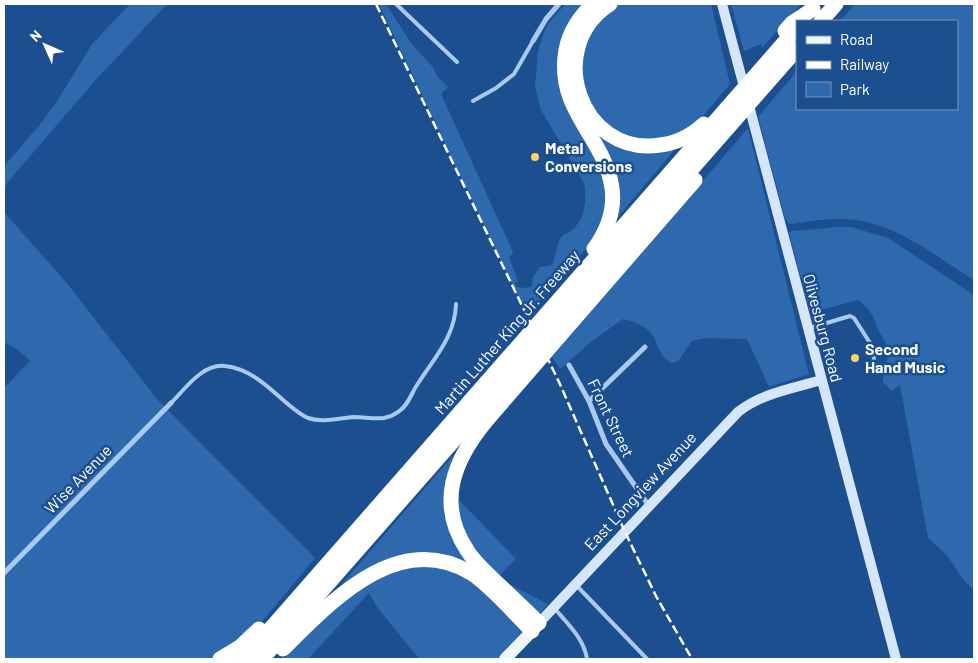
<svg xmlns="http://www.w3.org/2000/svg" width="978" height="663" font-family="Barlow,sans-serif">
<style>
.green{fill:#2e69ad}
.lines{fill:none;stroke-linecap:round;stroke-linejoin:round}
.lane{stroke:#a9c9ee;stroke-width:4}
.street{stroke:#a9c9ee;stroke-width:5}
.secondary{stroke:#d6e6fa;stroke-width:10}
.primary{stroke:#f0f6ff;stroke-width:12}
.highway{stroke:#fff;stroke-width:15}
.rail{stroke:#fff;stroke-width:2.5;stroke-dasharray:9 4;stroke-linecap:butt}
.poi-dot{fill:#ffd166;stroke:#1b4f8f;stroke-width:2}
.labels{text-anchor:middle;stroke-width:5;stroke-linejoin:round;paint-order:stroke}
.poi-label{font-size:16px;font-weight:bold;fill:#fff;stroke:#1b4f8f;text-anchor:start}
.street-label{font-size:16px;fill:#fff;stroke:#1b4f8f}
</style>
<rect width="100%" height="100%" fill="#1b4f8f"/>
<!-- green -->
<g class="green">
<path d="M130,4h37l-74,79 -86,100 -3,8v-25l34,-39 19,-26 36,-58z"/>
<path d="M379,4h7l25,39 22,24 4,9 11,11 -7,7 71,156 1,3 -4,4 9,24 -3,2 2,4 10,1 5,-2 1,-9 7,-10c3,0 8,-1 11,-2 6,-5 4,-21 11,-29 2,-2 7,-3 10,-6 13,-10 15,-32 12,-47l-43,-73 -6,-24 3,-35 6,-19 4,-8 17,-20h146l19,80 -117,139 -18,15 -47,54 -22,22z"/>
<path d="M731,4h70l-39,44 -1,-4 -17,7z"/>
<path d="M855,4h119v276c-34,-21 -67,-48 -107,-58 -25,-6 -51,-2 -76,2h-2l-4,-6 -27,-101 39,-46v38h160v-88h-117z"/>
<path d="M748,128l61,246 -40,13 -22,-48 -42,-1 -13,3 -14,20 -7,2c-15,-10 -12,-22 -22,-32 -7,-7 -16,-9 -26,-12l-31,22 -32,28 -8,-12z"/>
<path d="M4,212l62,70 91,117 158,159 -84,101h-227v-271l26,-27 -12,-11 -14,-8z"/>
<path d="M835,227h16l37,11 86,57v295l-11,-11 -17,-25 -18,-16 -28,-153 -8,6 -9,-9c0,-10 4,-18 5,-27 0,-10 -6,-18 -10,-26 -5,-14 -8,-20 -20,-29l-48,13 -21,-80 2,-2 17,-1z"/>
<path d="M457,451l6,17 -4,21v11l57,59 -19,19 51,26 -51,55h-78l-42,-52 -8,-14 -61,66h-25l37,-50z"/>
</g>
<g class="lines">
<!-- lane -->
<g class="lane">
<path d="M396,4l61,58"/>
<path d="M473,101l23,-13 18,-14 19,-33"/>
<path d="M810,328l40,-12 4,2 18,28 2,14"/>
<path d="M171,403c14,-14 32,-40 54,-37 27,3 45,23 64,39 6,5 12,10 19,13 14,5 31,0 46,-1 10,0 20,2 30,1 5,-1 10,-3 14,-6 10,-6 13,-18 19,-27 17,-27 38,-48 39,-81"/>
<path d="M576,585l71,74"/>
<path d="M555,609c13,15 29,30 32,50"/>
</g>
<!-- street -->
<g class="street">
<path d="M533,41l13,-22 13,-15"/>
<path d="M569,365l20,36 17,43 43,62"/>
<path d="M589,401l56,-54"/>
<path d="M4,573l167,-170"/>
</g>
<!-- secondary -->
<g class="secondary">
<path d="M722,4l174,655"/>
<path d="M539,623l199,-211c24,-19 54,-23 83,-32"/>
</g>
<!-- primary -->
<path class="primary" d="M505,659l33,-34"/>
<!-- highway -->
<g class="highway">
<path d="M593,4c-15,14 -26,32 -28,53 -6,56 40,81 47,131 3,22 -5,43 -18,61"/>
<path d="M610,4c-67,43 -30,153 50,141 17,-2 31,-9 44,-21"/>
<path d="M821,21l15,-17"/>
<path d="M785,31l7,-8 21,-14"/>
<path d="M539,623c-14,-14 -29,-28 -44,-42 -10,-10 -21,-19 -28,-31 -31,-47 -13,-90 19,-129l209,-241"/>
<path d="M283,649c48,-47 114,-120 188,-76 19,12 44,41 61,58"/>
<path d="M220,659l20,-12 19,-18"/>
<path d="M244,659l553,-631"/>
<path d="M262,659l535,-610"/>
</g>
<!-- rail -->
<path class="rail" d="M376,4l183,378 66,150 31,64 36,63"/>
</g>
<!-- markers -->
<g class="poi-dot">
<circle cx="535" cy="157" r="5"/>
<circle cx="855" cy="358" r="5"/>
</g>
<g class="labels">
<!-- poi labels -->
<g class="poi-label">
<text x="545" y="154">Metal<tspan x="545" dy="18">Conversions</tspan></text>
<text x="865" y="355">Second<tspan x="865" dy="18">Hand Music</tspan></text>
</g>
<!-- street labels -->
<g class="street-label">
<text transform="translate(823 328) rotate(75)" y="6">Olivesburg Road</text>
<text transform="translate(507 332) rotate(-49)" y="6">Martin Luther King Jr. Freeway</text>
<text transform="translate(611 418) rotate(64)" y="6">Front Street</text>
<text transform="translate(78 479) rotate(-46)" y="6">Wise Avenue</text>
<text transform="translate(640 491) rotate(-47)" y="6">East Longview Avenue</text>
</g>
</g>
<!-- border -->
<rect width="978" height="663" fill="none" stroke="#ffffff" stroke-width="10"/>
<!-- legend -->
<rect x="796" y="20" width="162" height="90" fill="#1b4f8f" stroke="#7695bc"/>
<rect x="806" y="36" width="25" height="8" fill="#f0f6ff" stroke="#7695bc"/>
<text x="840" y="45" font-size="15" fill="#ffffff">Road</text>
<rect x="806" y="61" width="25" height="8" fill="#ffffff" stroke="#7695bc"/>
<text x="840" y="70" font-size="15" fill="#ffffff">Railway</text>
<rect x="806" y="82" width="25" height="15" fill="#2e69ad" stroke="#7695bc"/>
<text x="840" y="95" font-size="15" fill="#ffffff">Park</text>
<!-- north arrow -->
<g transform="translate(45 45) rotate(315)" stroke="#1b4f8f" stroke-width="4" paint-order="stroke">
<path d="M0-4L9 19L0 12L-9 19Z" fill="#ffffff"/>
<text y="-8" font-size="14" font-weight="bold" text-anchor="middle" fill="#ffffff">N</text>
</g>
</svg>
